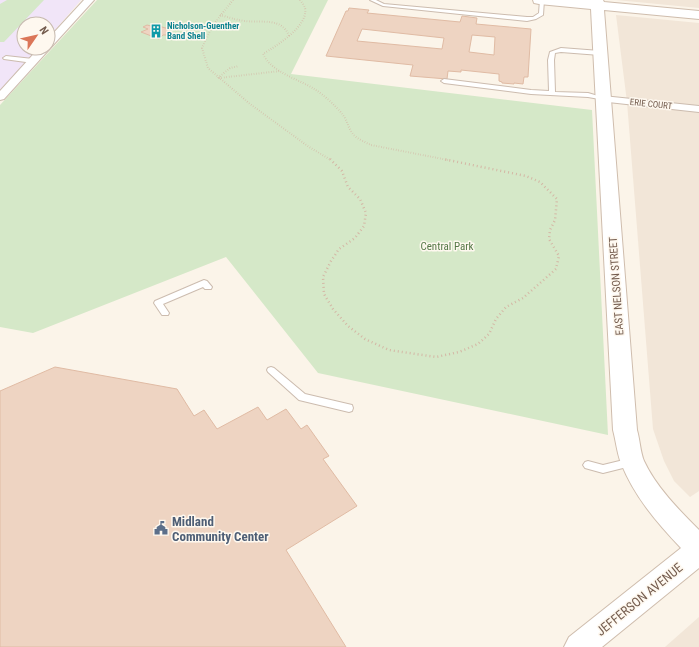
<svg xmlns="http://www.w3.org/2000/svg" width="699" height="647" font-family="'Roboto Condensed',sans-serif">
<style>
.residential{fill:#f2e6d8}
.education{fill:#f1e5f8}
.green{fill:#d5e8c8}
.building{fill:#eed4c2;stroke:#e0bba4;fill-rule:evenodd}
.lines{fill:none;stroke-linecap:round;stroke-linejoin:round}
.lane-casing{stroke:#ccbcaf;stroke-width:2}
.street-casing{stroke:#ccbcaf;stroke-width:2}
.secondary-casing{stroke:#cfbdad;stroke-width:2}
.path-far1{stroke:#d4b7a5;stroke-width:2;stroke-dasharray:0.5 2;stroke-linecap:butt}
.path{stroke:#d4b7a5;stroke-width:2.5;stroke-dasharray:1 3;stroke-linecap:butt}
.lane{fill:#fff;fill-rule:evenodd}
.street{fill:#fff;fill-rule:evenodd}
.secondary{fill:#fff;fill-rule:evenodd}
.labels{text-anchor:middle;stroke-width:3;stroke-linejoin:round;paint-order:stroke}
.far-culture-label{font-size:9px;font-weight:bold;fill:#0d838f;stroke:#fef8ef;text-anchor:start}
.far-street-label{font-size:9px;fill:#745c4e;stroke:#fef8ef}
.park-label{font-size:11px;fill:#557847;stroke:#fef8ef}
.street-label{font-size:11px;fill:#745c4e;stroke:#fef8ef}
.near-service-label{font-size:13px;font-weight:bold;fill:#4e5e75;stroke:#fef8ef;text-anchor:start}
.near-street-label{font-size:13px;fill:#745c4e;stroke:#fef8ef}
</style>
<rect width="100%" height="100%" fill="#fbf4e9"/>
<!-- residential -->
<g class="residential">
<path d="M616,0h83v8z"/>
<path d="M616,15l83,8v468l-9,6 -16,-16 -10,-20 -11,-32 -26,-327z"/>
<path d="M699,617v30h-34z"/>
</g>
<!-- education -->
<path class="education" d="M0,0h81l-33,38v-14h-24v24h15l-39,42z"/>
<!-- green -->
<g class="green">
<path d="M7,0h37l-40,42h-4v-38z"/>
<path d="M97,0h231l-37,74 301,36 16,325 -290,-62 -92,-116 -193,76 -33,-6v-222z"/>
</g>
<!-- building -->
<g class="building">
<path d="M349,8l20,2 -2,3 93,9 2,-6 15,2 -1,6 55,5 -3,48h-4l-1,7 -9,-1v1l-12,-1v-1l-3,-1v-7l-38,-4v2l-13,-1 -1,8 -37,-3 3,-11 -87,-9 20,-45h2zM362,29l82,9 -2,11 -85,-8zM472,35l23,2 -1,18 -25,-3z"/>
<path d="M147,25l4,1 4,-1 14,4 -3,3 5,1 -3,2h-5l-4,4 -18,-7 7,-3 -5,-2z"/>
<path d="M55,367l122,22 17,27 10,-6 13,19 41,-22 9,13 19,-11 15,20 6,-4 22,31 -6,3 34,47 -71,44 60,97h-346v-256z"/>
</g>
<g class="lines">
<!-- lane casing -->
<g class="lane-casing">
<g id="lane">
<path d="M370,0h6l8,4 143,13h6l6,-4 1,-13h4l-1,15 -7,4 -9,2 -144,-15z"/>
<path d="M561,48l39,3 3,2 -3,2 -39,-3 -6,1 -1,7 1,32 33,1 17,5v2l-17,-3 -57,-3 -87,-11 -3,-2 3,-2 87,11 18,1 -1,-31 2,-8z"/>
<path d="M6,56l27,3 3,2 -3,2 -29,-4 -1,-1z"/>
<path d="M204,280l3,1 5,6 -1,2h-6l-2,-2 -40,17 6,9 -1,2h-6l-8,-12 1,-2z"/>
<path d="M271,367l3,1 31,26 47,11 1,3 -1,3 -3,1 -50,-12 -31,-28 -1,-2 1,-2z"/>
<path d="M632,458l3,1 2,3 -2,3 -32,8 -18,-5 -2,-3 2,-3 3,-1 15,4z"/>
</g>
</g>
<!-- street casing -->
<g class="street-casing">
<g id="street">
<path d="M84,0h10l-90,99 -4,1v-9l39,-43h9v-9z"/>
<path d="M603,96l96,10v6l-100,-11 -1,-2z"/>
</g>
</g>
<!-- secondary casing -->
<g class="secondary-casing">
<path id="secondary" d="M533,0h70l1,2 95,9v8l-95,-9 33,420c3,10 3,21 7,31 12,26 35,49 55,69v38l-97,79h-38l5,-10 112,-89c-24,-25 -47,-52 -60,-85 -4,-10 -5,-22 -8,-33l-22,-421 -52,-5 -5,-1z"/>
</g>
<!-- path-far1 -->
<g class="path-far1">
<path d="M233,0l-20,25 -11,23 6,20 42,36 59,43 22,13"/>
<path d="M300,0c2,3 4,5 5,8 4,18 -29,38 -42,46 9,19 36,25 53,36 9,6 20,16 27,25 4,5 5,13 10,19 4,5 12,8 18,11l77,15"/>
<path d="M220,15c8,2 16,5 25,6 16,2 37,-4 44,15"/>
<path d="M218,78l12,-10 9,-2"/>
<path d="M219,78l61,-7"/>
</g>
<!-- path -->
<path class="path" d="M330,159l12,12 6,16 12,12 6,14 -2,13 -9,12 -16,11 -8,12 -8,16 1,17 9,15 15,17 17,13 24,11 47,7 23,-5 19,-8 11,-10 7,-15 10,-12 17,-9 33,-29 3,-13 -10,-17 1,-9 5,-10 2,-21 -17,-17 -14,-6 -83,-17"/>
<!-- lane -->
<use href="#lane" class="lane"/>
<!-- street -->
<use href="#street" class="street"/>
<!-- secondary -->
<use href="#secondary" class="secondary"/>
</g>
<!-- icons -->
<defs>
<g id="building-bare" transform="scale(1.08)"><path d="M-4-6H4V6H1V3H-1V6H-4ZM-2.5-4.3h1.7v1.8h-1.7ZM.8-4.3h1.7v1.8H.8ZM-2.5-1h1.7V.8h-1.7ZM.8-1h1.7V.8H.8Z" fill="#0f9aa8" stroke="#fef8ef" stroke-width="2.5" paint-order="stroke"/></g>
<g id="civic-bare" transform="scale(1.08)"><path d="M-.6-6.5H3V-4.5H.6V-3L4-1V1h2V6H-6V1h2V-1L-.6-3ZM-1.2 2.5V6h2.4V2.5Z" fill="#5c6f8a" stroke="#fef8ef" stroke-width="2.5" paint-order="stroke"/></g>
</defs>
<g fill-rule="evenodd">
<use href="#building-bare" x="156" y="31"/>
<use href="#civic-bare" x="161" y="528"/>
</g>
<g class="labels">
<!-- far-culture labels -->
<g class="far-culture-label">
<text x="167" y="29">Nicholson-Guenther<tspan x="167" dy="10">Band Shell</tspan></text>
</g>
<!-- far-street labels -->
<g class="far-street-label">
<text transform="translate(651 104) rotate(6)" y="3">ERIE COURT</text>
</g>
<!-- park labels -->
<g class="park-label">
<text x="447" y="250">Central Park</text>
</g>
<!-- street labels -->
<g class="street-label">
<text transform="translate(616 286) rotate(-94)" y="4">EAST NELSON STREET</text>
</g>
<!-- near-service labels -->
<g class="near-service-label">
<text x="172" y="526">Midland<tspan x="172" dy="15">Community Center</tspan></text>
</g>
<!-- near-street labels -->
<g class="near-street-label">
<text transform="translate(639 599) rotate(-39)" y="5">JEFFERSON AVENUE</text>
</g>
</g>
<!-- north arrow -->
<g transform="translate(36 36) rotate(56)"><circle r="19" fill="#fef8ef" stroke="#c7baaf"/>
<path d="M0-3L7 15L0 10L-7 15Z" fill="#db7658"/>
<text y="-6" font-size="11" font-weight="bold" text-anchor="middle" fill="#745c4e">N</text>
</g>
</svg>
